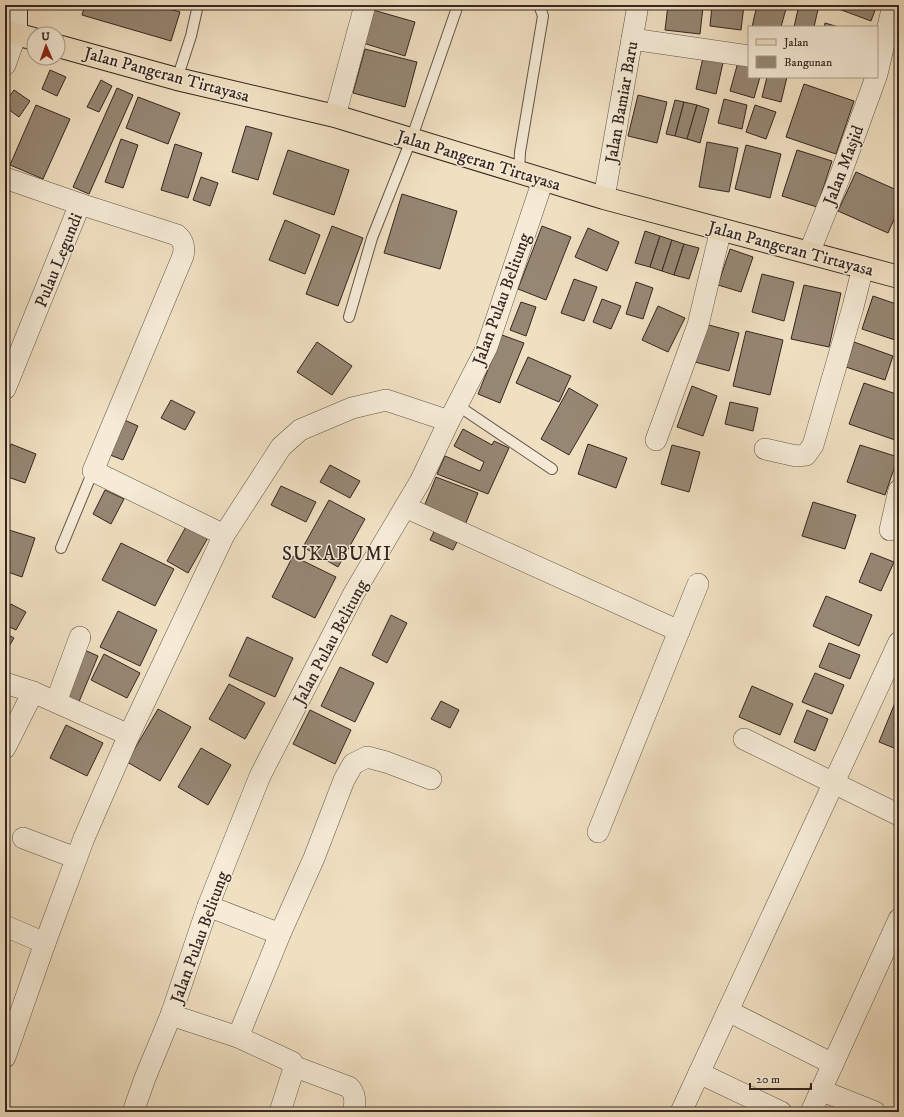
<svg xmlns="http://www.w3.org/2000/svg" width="904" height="1117" font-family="'IM FELL DW Pica',serif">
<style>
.building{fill:#968774;stroke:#342620}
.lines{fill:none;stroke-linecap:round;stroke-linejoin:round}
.lane-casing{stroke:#635448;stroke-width:12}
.street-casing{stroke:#635448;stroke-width:22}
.secondary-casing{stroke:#342620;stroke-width:24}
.primary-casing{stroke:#342620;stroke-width:24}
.lane{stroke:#f5ebd7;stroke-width:10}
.street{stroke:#f5ebd7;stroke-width:21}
.secondary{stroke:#f5ebd7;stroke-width:22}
.primary{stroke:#f0e0c2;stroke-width:22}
.labels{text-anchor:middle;stroke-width:3;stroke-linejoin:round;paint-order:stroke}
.street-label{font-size:17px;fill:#342620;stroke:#f5ebd7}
.quarter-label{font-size:19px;letter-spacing:1px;fill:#342620;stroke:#f5ebd7}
</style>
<rect width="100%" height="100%" fill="#f0e0c2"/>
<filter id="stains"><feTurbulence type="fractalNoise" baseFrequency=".005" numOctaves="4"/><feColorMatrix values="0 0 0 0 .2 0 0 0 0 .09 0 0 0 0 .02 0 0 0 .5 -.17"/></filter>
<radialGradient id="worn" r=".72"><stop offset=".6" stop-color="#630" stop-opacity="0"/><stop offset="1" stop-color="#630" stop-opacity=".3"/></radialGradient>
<!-- building -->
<g class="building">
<path d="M85,5h70l25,7 -9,29 -89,-26z"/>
<path d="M668,5h20l15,2 -3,27 -35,-4z"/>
<path d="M712,5h32l-3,25 -31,-4z"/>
<path d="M757,5h30l-6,22h-29z"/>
<path d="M799,5h20l-5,22h-20z"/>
<path d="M828,5h49l-6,16z"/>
<path d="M373,10l42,12 -10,34 -42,-13z"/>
<path d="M825,23l14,4h-15z"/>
<path d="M365,49l52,13 -12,45 -52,-14z"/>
<path d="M704,53l20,5 -8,36 -20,-5z"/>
<path d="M740,55l9,3v19h11l-6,21 -24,-7z"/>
<path d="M50,70l16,7 -9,19 -15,-7z"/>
<path d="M767,77h20l-6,25 -19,-5z"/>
<path d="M101,80l11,6 -13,26 -12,-5z"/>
<path d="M804,84l50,17 -18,53 -50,-17z"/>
<path d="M117,88l16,7 -44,99 -16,-7z"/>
<path d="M14,90l16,11 -11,16 -14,-10v-5z"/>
<path d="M638,95l29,7 -10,41 -29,-7z"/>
<path d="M138,97l42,16 -12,31 -42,-16z"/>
<path d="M724,99l23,6 -5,24 -24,-6z"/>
<path d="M675,100l9,2 -9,34 -9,-2z"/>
<path d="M684,102l13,3 -10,34 -12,-3z"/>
<path d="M36,105l34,14 -27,60 -33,-14z"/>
<path d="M697,105l12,4 -9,34 -13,-4z"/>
<path d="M755,105l21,7 -10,27 -20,-7z"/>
<path d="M246,126l26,7 -14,47 -26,-8z"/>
<path d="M121,139l17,6 -15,43 -18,-6z"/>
<path d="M707,142l31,6 -9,44 -30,-5z"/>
<path d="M175,144l27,9 -14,45 -27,-8z"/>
<path d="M746,145l35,9 -11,44 -35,-9z"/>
<path d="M288,150l61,20 -15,45 -61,-21z"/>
<path d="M797,150l35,11 -15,46 -35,-11z"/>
<path d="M856,172l43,19v17l-11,25 -50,-22z"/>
<path d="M201,177l17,6 -8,23 -17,-6z"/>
<path d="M402,194l55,17 -17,58 -56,-16z"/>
<path d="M285,220l35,15 -15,39 -36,-14z"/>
<path d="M332,226l31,12 -25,68 -32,-12z"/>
<path d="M542,226l29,11 -25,63 -28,-11z"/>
<path d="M588,228l31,14 -12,29 -32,-14z"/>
<path d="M645,231l15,5 -10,31 -15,-4z"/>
<path d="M660,236l12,4 -10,31 -12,-4z"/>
<path d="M672,240l12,4 -10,31 -12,-4z"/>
<path d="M684,244l15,4 -10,31 -15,-4z"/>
<path d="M730,249l23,8 -12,35 -23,-7z"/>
<path d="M762,274l32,8 -10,39 -32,-9z"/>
<path d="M574,279l23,8 -13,34 -23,-8z"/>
<path d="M636,282l17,6 -10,31 -17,-5z"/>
<path d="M804,285l37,8 -12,54 -38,-8z"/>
<path d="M873,296l26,9v24l-4,11 -33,-11z"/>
<path d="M602,299l19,7 -10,23 -18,-7z"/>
<path d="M521,302l15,5 -10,29 -16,-6z"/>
<path d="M658,306l27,12 -17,34 -26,-12z"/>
<path d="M705,324l34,9 -10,38 -34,-9z"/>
<path d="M746,331l37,9 -13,55 -37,-9z"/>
<path d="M502,335l22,8 -24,60 -22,-9z"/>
<path d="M317,342l35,24 -20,29 -35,-23z"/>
<path d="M854,342l39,14 -8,24 -39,-13z"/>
<path d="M528,357l43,19 -12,26 -43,-19z"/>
<path d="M864,383l35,12v33l-4,12 -46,-16z"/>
<path d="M692,386l25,10 -14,40 -26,-9z"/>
<path d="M569,388l29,17 -29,50 -28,-16z"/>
<path d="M171,400l24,12 -10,18 -24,-12z"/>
<path d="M730,402l28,6 -5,23 -28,-7z"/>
<path d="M120,418l18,8 -15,34 -18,-7z"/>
<path d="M463,429l29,16 2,-4 15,7 -21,46 -51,-20 8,-18 35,15 4,-9 -30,-16z"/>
<path d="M11,444l25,10 -11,29 -20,-7v-17z"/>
<path d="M588,444l39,14 -11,30 -38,-14z"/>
<path d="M672,445l28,7 -11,40 -28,-8z"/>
<path d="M860,445l38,12 -13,38 -38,-13z"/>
<path d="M330,465l30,16 -10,17 -30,-16z"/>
<path d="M436,477l42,16 -13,32 -42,-16z"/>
<path d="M281,486l35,16 -10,20 -35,-17z"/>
<path d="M105,490l19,9 -13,25 -18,-10z"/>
<path d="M329,500l36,19 -27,48 -35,-20z"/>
<path d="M813,502l43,13 -11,34 -43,-13z"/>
<path d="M188,523l22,11 -22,39 -21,-12z"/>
<path d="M438,523l23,11 -8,16 -23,-10z"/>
<path d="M9,530l26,8 -13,39 -17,-6v-29z"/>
<path d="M121,543l53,26 -19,37 -53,-26z"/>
<path d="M871,553l23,9 -13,29 -22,-9z"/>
<path d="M293,556l43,21 -21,41 -43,-21z"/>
<path d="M826,596l46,19 -13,31 -46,-20z"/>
<path d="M11,604l15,8 -10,18 -11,-5v-11z"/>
<path d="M118,611l39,19 -17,36 -40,-19z"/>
<path d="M391,615l16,8 -20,40 -15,-8z"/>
<path d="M5,633l9,5 -9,15z"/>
<path d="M247,637l46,21 -18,39 -46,-21z"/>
<path d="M829,643l31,12 -10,24 -31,-12z"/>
<path d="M80,648l18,8 -22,53 -18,-8z"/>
<path d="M104,654l36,19 -13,25 -36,-18z"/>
<path d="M340,667l34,16 -19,39 -34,-16z"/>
<path d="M815,673l29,12 -12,29 -30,-12z"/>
<path d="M229,684l36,19 -20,36 -36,-20z"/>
<path d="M752,686l41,18 -13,31 -41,-18z"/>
<path d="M899,693v57l-20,-8z"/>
<path d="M441,701l18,9 -9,18 -19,-9z"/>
<path d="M158,709l33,18 -31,54 -33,-19z"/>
<path d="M310,710l41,20 -16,34 -42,-20z"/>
<path d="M807,710l21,9 -13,32 -21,-9z"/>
<path d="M66,725l37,18 -16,33 -37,-18z"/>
<path d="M201,748l30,17 -23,40 -30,-18z"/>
</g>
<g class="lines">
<!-- lane casing -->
<g class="lane-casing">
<g id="lane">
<path d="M177,79l14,-43 7,-31"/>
<path d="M519,172l1,-20 23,-136 -4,-11"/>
<path d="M349,317l23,-79 39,-98 47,-135"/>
<path d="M457,405l95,64"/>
<path d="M61,548l32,-77"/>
</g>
</g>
<!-- street casing -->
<g class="street-casing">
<g id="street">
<path d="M632,39l117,17"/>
<path d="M5,65l11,-31"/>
<path d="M877,74l16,-69"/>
<path d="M335,116l30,-111"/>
<path d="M5,178l75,26 97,31c7,6 8,12 6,21l-90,215 131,64"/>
<path d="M604,198l34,-193"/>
<path d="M809,253l31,-77 36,-99"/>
<path d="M5,389l75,-185"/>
<path d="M656,440l42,-115 23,-96"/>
<path d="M765,449l31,7 10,-1 7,-10 40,-138 10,-40"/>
<path d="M405,507l274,124"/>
<path d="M890,530l9,-40"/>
<path d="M5,683l28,9 96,43"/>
<path d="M56,702l24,-65"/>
<path d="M744,739l155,76"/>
<path d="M5,748l28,-56"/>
<path d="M598,832l100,-248"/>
<path d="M23,838l53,20"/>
<path d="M208,906l72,28"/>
<path d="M5,926l40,17"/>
<path d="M728,1011l105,53"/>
<path d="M171,1015l67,22 54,25 1,4v5l-13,41"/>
<path d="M238,1037l42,-103 34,-76 30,-78 9,-16 14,-7 19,5 45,17"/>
<path d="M5,1057l40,-114 39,-105 45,-103 95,-200 57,-88 19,-17 52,-22 34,-8 63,21"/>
<path d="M293,1066l56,21c7,7 6,15 5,25"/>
<path d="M699,1073l82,39"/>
<path d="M820,1090l55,22"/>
<path d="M133,1112l12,-34 26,-63 37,-109 52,-130 94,-183 67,-113 28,-59 38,-74 56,-167"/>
<path d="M681,1112l218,-470"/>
<path d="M811,1112l88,-193"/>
</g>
</g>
<!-- secondary casing -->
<g class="secondary-casing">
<path id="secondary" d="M16,34v-29"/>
</g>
<!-- primary casing -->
<g class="primary-casing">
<g id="primary">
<path d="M5,31l29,8"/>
<path d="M58,46l119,33 158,37 269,82 295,79"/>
</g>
</g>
<!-- lane -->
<use href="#lane" class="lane"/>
<!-- street -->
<use href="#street" class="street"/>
<!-- secondary -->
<use href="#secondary" class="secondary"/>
<!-- primary -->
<use href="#primary" class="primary"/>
</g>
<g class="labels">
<!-- street labels -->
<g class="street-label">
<text transform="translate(167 74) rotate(15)" y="6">Jalan Pangeran Tirtayasa</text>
<text transform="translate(621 102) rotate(-80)" y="6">Jalan Bamiar Baru</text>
<text transform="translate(479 160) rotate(17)" y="6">Jalan Pangeran Tirtayasa</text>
<text transform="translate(843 165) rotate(-69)" y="6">Jalan Masjid</text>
<text transform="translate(791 248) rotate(15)" y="6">Jalan Pangeran Tirtayasa</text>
<text transform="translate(58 260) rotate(-68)" y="6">Pulau Legundi</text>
<text transform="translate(501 299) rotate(-70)" y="6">Jalan Pulau Belitung</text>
<text transform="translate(330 642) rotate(-62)" y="6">Jalan Pulau Belitung</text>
<text transform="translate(199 937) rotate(-70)" y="6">Jalan Pulau Belitung</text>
</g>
<!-- quarter labels -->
<g class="quarter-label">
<text x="337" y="560">SUKABUMI</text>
</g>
</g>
<!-- margin -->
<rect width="904" height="1117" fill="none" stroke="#f0e0c2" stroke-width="20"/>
<rect x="6" y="6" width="892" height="1105" fill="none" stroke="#342620" stroke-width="2"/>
<rect x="10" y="10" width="884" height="1097" fill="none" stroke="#342620"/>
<!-- legend -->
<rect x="748" y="26" width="130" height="52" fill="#f5ebd7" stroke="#a89c8e"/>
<rect x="756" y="39" width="20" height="6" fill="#f0e0c2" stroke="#a89c8e"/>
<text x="784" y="46" font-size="12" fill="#342620">Jalan</text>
<rect x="756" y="56" width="20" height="12" fill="#968774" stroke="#a89c8e"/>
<text x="784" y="66" font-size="12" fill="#342620">Bangunan</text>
<!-- north arrow -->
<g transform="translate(46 46) rotate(358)"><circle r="19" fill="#f5ebd7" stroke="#a89c8e"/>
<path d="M0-3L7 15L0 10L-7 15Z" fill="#8f2418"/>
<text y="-6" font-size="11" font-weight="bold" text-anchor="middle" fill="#342620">U</text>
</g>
<!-- scale -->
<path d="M750 1083v6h61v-6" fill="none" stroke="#342620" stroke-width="2"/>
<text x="756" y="1083" font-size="12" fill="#342620" stroke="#f5ebd7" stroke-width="3" paint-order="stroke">20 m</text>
<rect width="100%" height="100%" filter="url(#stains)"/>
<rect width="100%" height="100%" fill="url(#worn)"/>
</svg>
